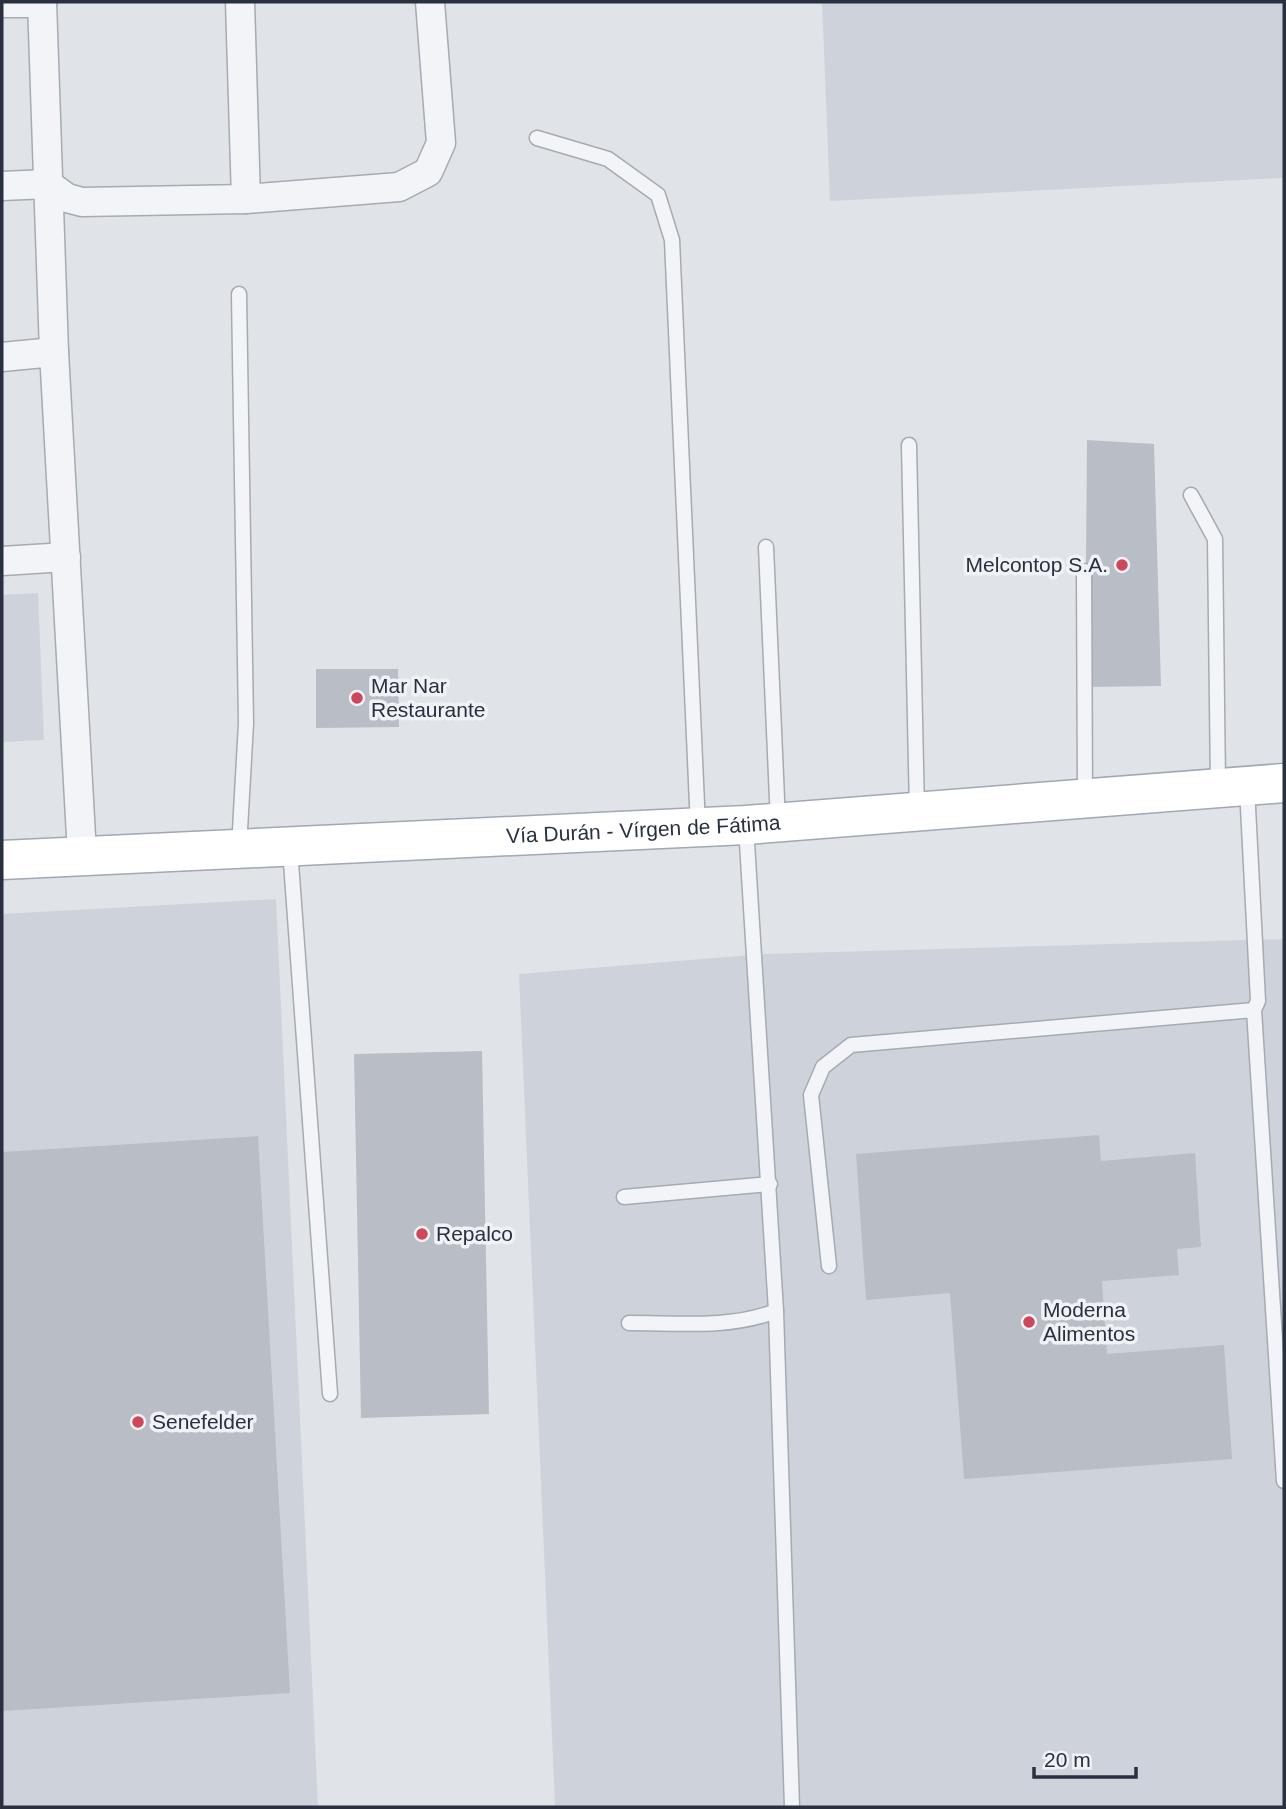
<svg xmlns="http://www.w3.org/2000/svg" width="1286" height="1809" font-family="Helvetica,sans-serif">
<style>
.built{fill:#ced3db}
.building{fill:#b8bdc6}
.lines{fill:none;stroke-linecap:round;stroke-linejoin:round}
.lane-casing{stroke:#a5abb3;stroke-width:17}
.street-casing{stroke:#a5abb3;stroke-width:31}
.primary-casing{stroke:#a0a8b4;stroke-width:41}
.lane{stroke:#f3f4f7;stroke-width:14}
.street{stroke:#f3f4f7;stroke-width:28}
.primary{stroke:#fff;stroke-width:38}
.poi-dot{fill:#cc485a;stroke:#f0f2f6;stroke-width:2.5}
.labels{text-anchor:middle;stroke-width:7;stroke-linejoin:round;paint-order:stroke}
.poi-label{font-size:21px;fill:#293140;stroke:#f0f2f6;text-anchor:start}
.street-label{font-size:21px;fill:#293140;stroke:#f0f2f6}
</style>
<rect width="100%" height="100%" fill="#e0e4e9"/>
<!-- built -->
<g class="built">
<path d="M822,2h462v176l-454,23z"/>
<path d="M38,593l6,147 -42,2v-147z"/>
<path d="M276,899l42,908h-316v-893z"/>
<path d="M1284,939v868h-729l-36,-833 244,-20z"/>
</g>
<!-- building -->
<g class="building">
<path d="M1087,440l67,4 7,242 -76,1z"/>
<path d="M316,669h82l1,58 -83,1z"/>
<path d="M482,1051l7,363 -128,4 -7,-364z"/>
<path d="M1099,1135l2,26 94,-8 6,94 -24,2 2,26 -77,6 5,73 117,-9 8,114 -268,20 -14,-186 -84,7 -10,-146z"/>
<path d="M258,1136l32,557 -288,18v-559z"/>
</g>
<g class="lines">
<!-- lane casing -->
<g class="lane-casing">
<g id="lane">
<path d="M537,138l71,21 50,36 14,45 26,587"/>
<path d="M239,294l7,429 -7,125"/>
<path d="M909,445l8,366"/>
<path d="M1191,495l24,44 3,246"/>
<path d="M766,547l12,275"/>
<path d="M1084,571l1,227"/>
<path d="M1247,788l11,213 -4,9 30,471"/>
<path d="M746,827l30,484 16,496"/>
<path d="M290,849l40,545"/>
<path d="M624,1197l146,-13"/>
<path d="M829,1266l-18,-171 12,-28 28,-22 403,-35"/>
<path d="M629,1323c50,0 100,6 147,-12"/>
</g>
</g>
<!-- street casing -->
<g class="street-casing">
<g id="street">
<path d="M42,2l12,350 28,502"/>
<path d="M240,2l6,197"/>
<path d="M2,3h40"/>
<path d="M2,186l46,-2 19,14 15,4 164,-3 153,-12 29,-15 13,-29 -11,-141"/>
<path d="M2,357l52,-5"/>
<path d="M2,561l64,-4"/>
</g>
</g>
<!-- primary casing -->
<g class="primary-casing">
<g id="primary">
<path id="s1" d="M2,860l744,-35 538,-42"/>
</g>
</g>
<!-- lane -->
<use href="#lane" class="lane"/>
<!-- street -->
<use href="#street" class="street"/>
<!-- primary -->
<use href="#primary" class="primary"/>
</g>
<!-- markers -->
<g class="poi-dot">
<circle cx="1122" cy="565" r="7"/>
<circle cx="357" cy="698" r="7"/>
<circle cx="422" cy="1234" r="7"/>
<circle cx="1029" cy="1322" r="7"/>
<circle cx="138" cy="1422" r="7"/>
</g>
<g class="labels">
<!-- poi labels -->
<g class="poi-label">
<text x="1108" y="572" text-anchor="end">Melcontop S.A.</text>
<text x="371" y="693">Mar Nar<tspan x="371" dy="24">Restaurante</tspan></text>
<text x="436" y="1241">Repalco</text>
<text x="1043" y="1317">Moderna<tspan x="1043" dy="24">Alimentos</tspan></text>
<text x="152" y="1429">Senefelder</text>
</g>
<!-- street labels -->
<g class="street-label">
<text dy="7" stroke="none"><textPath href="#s1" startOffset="642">Vía Durán - Vírgen de Fátima</textPath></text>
</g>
</g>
<!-- border -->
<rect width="1286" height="1809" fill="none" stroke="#293140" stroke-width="7"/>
<!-- scale -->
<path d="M1034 1767v10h102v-10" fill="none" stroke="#293140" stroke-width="3.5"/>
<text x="1044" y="1767" font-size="21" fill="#293140" stroke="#f0f2f6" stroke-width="5" paint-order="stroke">20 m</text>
</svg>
